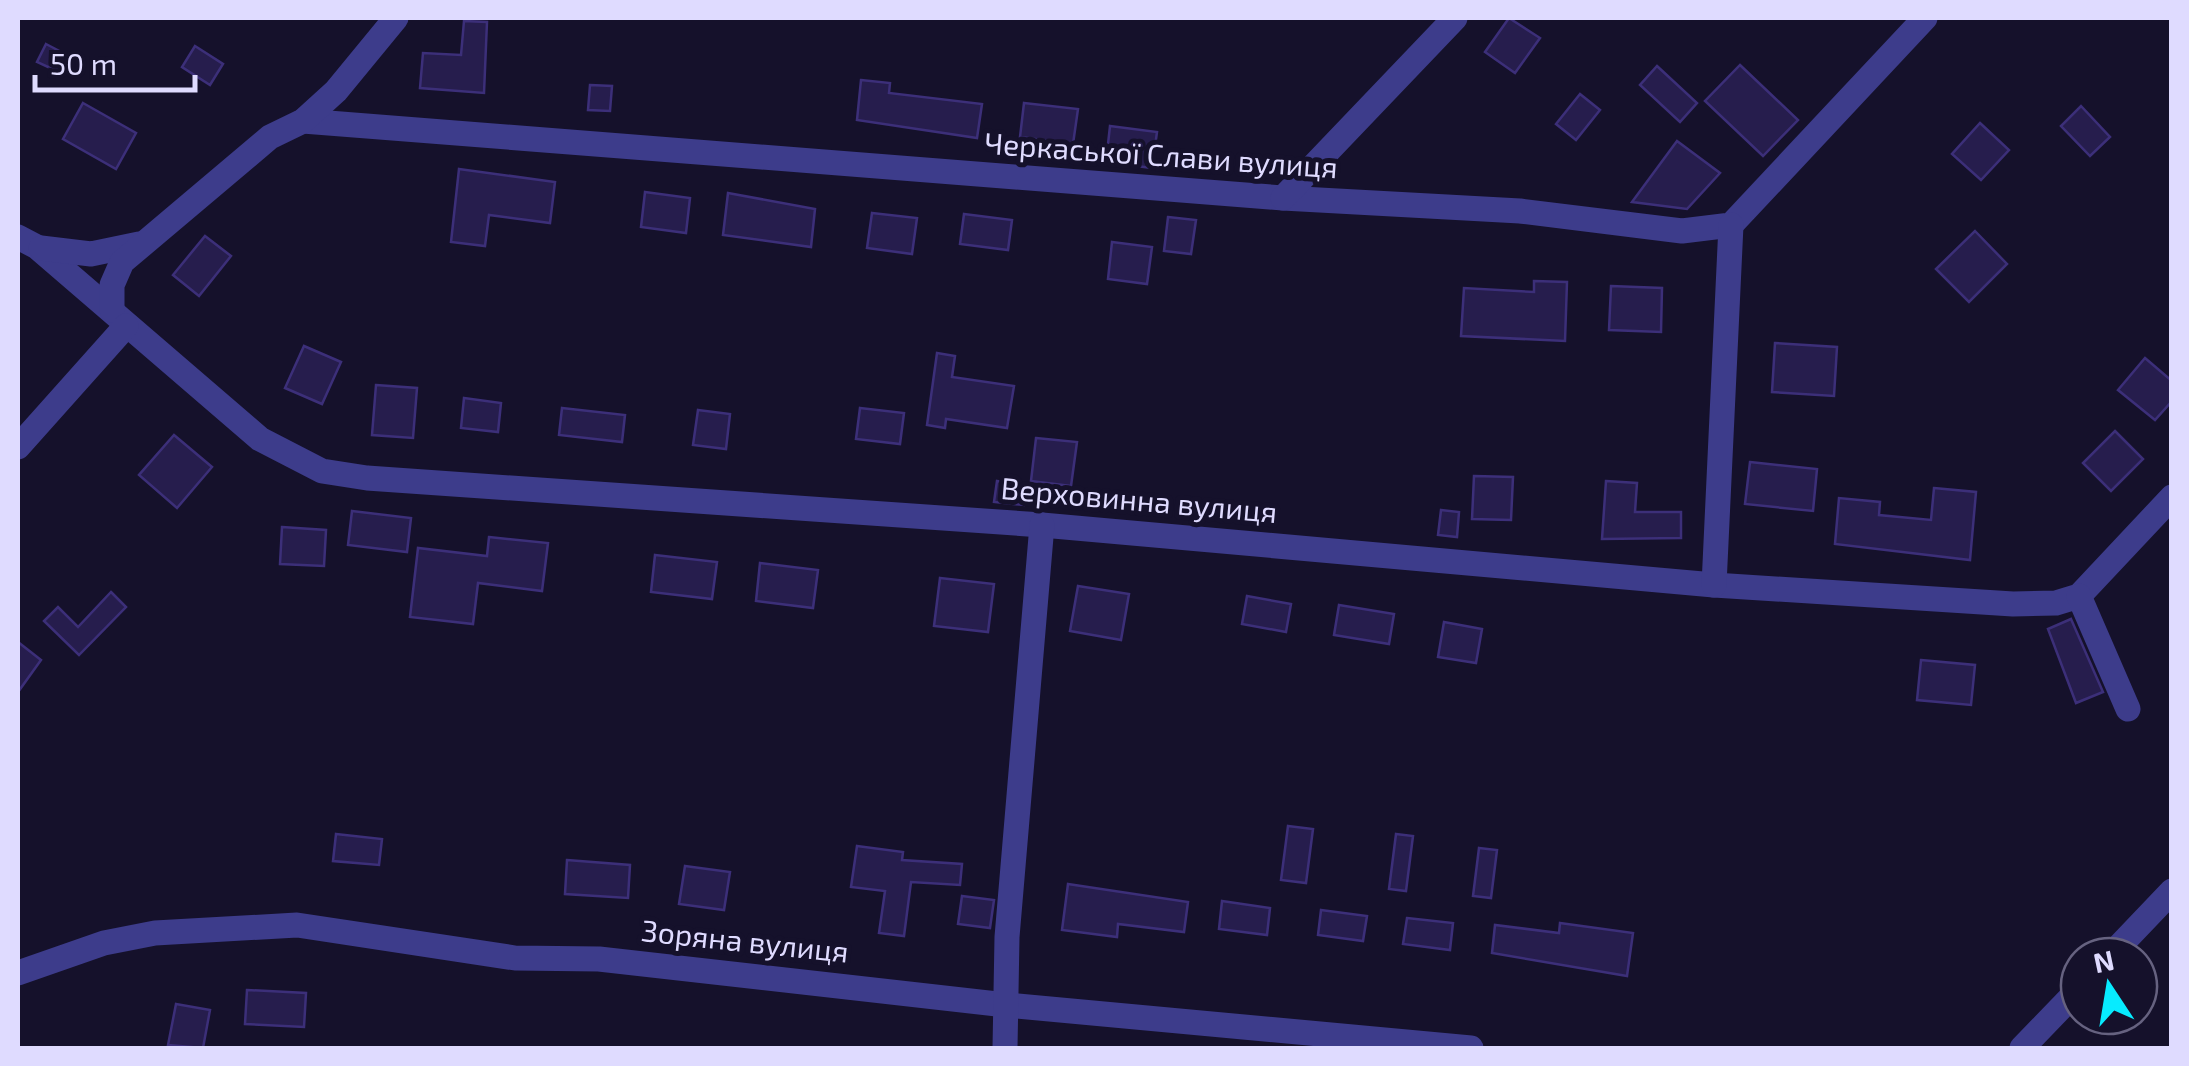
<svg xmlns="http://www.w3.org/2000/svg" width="2189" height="1066" font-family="'Exo 2',sans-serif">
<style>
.building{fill:#261d4d;stroke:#3c2f79;stroke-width:2.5}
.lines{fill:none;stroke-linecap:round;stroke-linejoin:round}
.minor{stroke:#3d3c8b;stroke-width:25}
.labels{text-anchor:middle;stroke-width:10;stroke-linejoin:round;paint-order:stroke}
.street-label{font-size:30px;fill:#dfdbff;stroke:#15112b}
</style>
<rect width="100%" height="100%" fill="#15112b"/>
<!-- building -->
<g class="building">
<path d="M1509,18l31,20 -25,35 -30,-21z"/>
<path d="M464,21l23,1 -3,71 -64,-5 3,-35 38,2z"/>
<path d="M46,44l21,11 -8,17 -22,-10z"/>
<path d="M195,46l28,18 -13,21 -28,-18z"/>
<path d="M1740,65l58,55 -35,36 -58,-55z"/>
<path d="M1657,66l40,37 -17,19 -40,-37z"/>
<path d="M861,80l29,3 -1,10 93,11 -5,34 -120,-18z"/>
<path d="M590,85l22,1 -2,25 -22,-1z"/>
<path d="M1580,94l20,16 -24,30 -20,-16z"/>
<path d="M83,103l53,30 -20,36 -53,-30z"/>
<path d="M1024,103l54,6 -5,35 -53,-7z"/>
<path d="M2081,106l29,31 -20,19 -29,-30z"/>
<path d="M1980,123l29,27 -28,30 -29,-26z"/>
<path d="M1110,126l47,6 -5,36 -46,-6z"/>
<path d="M1677,141l43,32 -33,36 -55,-7z"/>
<path d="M459,169l96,13 -5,41 -61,-8 -4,31 -34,-4z"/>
<path d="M645,192l45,6 -4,35 -45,-6z"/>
<path d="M728,193l87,16 -4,38 -88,-12z"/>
<path d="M872,213l45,5 -5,36 -45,-6z"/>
<path d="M964,214l48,6 -4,30 -48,-6z"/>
<path d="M1168,217l28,3 -5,34 -27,-3z"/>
<path d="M1975,231l32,33 -38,38 -33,-33z"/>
<path d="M205,236l26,20 -32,40 -26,-21z"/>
<path d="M1112,242l40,5 -5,37 -39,-5z"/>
<path d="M1534,281l33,1 -2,59 -104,-5 3,-48 70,4z"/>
<path d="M1611,286l51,2 -1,44 -52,-2z"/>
<path d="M1775,343l62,4 -3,49 -62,-4z"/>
<path d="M304,346l37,16 -19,42 -37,-16z"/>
<path d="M937,353l18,3 -3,21 62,9 -7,42 -61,-9 -1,9 -18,-3z"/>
<path d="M2145,358l27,23v20l-17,19 -37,-30z"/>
<path d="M376,385l41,3 -4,50 -41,-3z"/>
<path d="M464,398l37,5 -3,29 -37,-4z"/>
<path d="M562,408l63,7 -3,27 -63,-7z"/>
<path d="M860,408l44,5 -4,31 -44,-5z"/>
<path d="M698,410l32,4 -4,35 -33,-4z"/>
<path d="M2115,431l28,28 -32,32 -28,-28z"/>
<path d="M174,435l38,32 -35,41 -38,-33z"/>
<path d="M1036,438l41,4 -6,44 -40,-5z"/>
<path d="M1750,462l67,7 -4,42 -68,-7z"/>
<path d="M1474,476l39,1 -2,43 -39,-1z"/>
<path d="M997,481l29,4 -2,20 -30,-3z"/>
<path d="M1606,481l31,2 -2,29h46v26l-79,1z"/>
<path d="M1934,488l42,4 -6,68 -135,-16 4,-46 41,4 -1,13 52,5z"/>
<path d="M1441,510l18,2 -2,25 -19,-2z"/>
<path d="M352,511l59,7 -4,34 -59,-7z"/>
<path d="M282,527l44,3 -2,36 -44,-2z"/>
<path d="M489,537l59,6 -6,48 -64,-8 -5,41 -63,-7 8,-69 69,8z"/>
<path d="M655,555l62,7 -5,37 -61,-7z"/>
<path d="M760,563l58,7 -5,38 -57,-7z"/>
<path d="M940,578l54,6 -6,48 -54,-6z"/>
<path d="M1078,586l51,8 -8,46 -51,-9z"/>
<path d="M111,592l15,15 -47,48 -35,-34 14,-14 20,20z"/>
<path d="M1247,596l44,8 -5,28 -44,-8z"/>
<path d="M1339,605l55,9 -5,30 -55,-9z"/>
<path d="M2071,619l32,73 -27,11 -28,-74z"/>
<path d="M1444,622l38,7 -6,34 -38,-6z"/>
<path d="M18,642l23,18 -23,32z"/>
<path d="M1921,660l54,5 -4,40 -54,-5z"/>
<path d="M1288,826l25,3 -7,54 -25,-3z"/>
<path d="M336,834l46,5 -3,26 -46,-4z"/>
<path d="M1396,834l17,2 -7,55 -17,-2z"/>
<path d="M857,846l46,6 -1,8 60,4 -2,21 -49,-3 -7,54 -25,-3 6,-42 -34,-4z"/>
<path d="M1479,848l18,2 -6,48 -18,-2z"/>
<path d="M567,860l63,5 -2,33 -63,-4z"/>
<path d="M685,866l45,6 -6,38 -45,-6z"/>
<path d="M1068,884l120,18 -4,30 -66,-8 -1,13 -55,-7z"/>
<path d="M962,896l32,4 -4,28 -32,-4z"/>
<path d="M1222,901l48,7 -3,27 -48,-6z"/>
<path d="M1321,910l46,6 -4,25 -45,-6z"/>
<path d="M1407,918l46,5 -3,27 -47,-6z"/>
<path d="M1560,923l73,10 -6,43 -135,-23 3,-28 64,8z"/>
<path d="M247,990l59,3 -2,34 -59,-3z"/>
<path d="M176,1004l34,6 -7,38 -35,-3z"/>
</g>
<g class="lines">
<!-- minor -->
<g class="minor">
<path d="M303,121l980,77 237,13 162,20 49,-6 194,-207"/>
<path d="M1283,198l172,-180"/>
<path d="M18,237l19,10 223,192 62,32 45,7 675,47 672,60 299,19 43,-1 23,-7 93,-99"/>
<path d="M41,248l50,6 48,-10"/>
<path d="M112,310v-25l10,-23 148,-125 33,-16 33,-30 60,-73"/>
<path d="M18,447l108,-121"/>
<path d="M1714,585l17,-360"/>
<path d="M2079,596l49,113"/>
<path d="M2110,956l62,-65"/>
<path d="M18,973l86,-30 51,-10 142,-8 218,33 84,1 407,46 465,43"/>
<path d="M1005,1048l2,-111 35,-412"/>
<path d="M2022,1048l57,-59"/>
</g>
</g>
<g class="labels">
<!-- street labels -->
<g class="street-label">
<text transform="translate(1161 156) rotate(4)" y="10">Черкаської Слави вулиця</text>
<text transform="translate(1139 501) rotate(5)" y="10">Верховинна вулиця</text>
<text transform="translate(745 942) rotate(6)" y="10">Зоряна вулиця</text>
</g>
</g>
<!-- border -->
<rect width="2189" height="1066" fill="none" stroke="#dfdbff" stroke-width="40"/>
<!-- north arrow -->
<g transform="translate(2109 986) rotate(348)"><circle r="48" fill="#15112b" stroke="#666280" stroke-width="2.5"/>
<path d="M0-8L18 38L0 25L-18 38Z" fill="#07ebff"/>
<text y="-15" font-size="28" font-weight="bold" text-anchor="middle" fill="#dfdbff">N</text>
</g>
<!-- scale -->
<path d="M35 75v15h160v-15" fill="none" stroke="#dfdbff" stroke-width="5"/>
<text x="50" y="75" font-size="30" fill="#dfdbff" stroke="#15112b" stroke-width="8" paint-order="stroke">50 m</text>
</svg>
